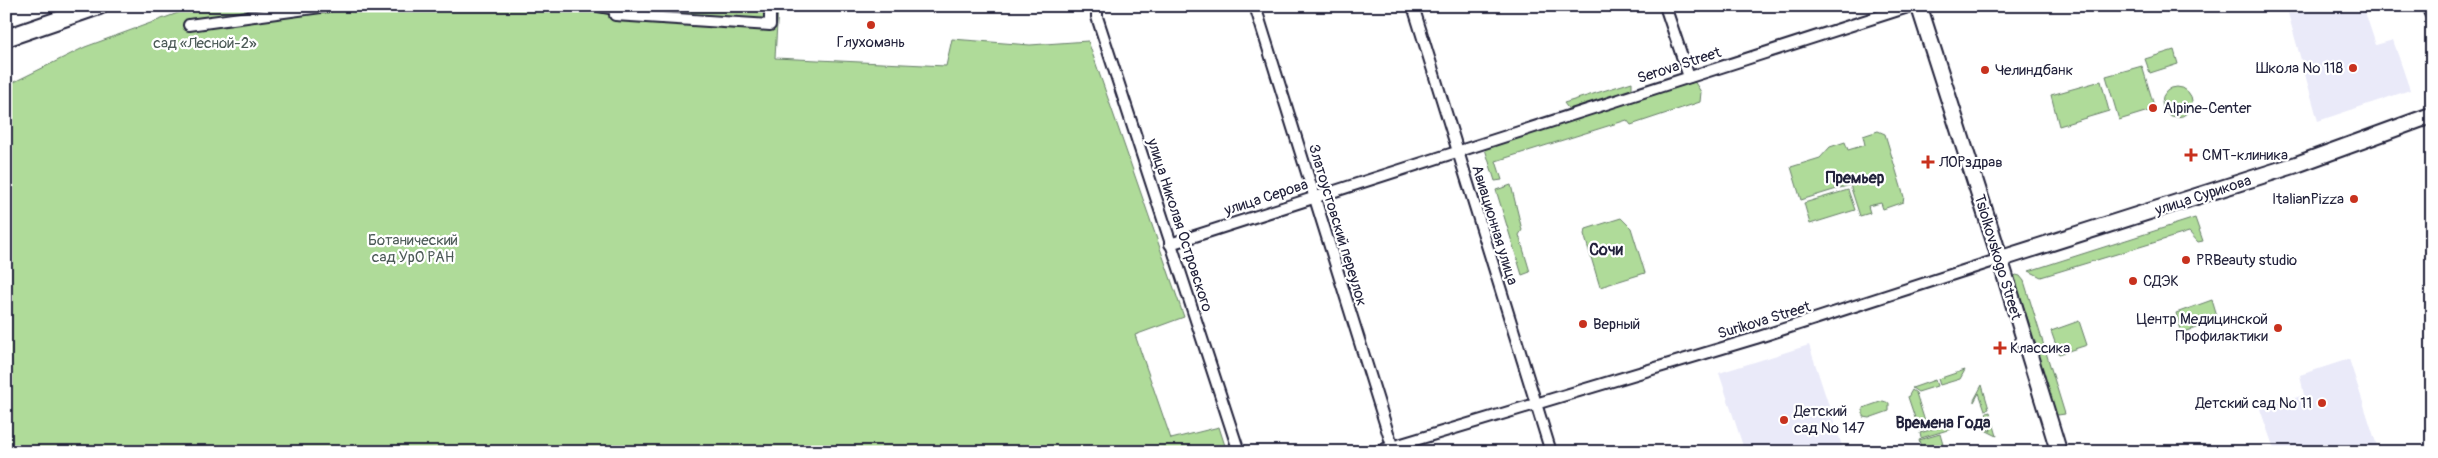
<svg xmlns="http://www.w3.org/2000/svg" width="2438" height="458" font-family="Pangolin,sans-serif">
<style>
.built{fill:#eaeaf9}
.green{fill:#afdb99;stroke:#687e6a}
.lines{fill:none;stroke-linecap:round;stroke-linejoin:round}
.street-casing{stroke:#22223b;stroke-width:14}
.secondary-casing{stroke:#22223b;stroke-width:19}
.primary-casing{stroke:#22223b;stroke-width:20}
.street{stroke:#fff;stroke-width:10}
.secondary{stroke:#fff;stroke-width:15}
.primary{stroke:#fff;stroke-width:16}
.poi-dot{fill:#c8321e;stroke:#fff;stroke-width:2}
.labels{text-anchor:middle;stroke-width:4.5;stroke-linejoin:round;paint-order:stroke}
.poi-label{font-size:15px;fill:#22223b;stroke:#fff;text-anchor:start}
.park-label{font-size:15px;fill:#4c5a57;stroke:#fff}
.street-label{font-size:15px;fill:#22223b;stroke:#fff}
.neighbourhood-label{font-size:16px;font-weight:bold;fill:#22223b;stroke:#fff}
</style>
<rect width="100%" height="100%" fill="#fff"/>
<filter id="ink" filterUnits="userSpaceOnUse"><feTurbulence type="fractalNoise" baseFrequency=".02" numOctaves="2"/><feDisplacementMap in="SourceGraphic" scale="10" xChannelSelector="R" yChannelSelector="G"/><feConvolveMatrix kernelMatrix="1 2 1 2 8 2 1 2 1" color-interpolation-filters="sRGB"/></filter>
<g filter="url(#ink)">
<!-- built -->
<g class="built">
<path d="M2286,6h77l13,39 17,-5 17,50 -92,31z"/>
<path d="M1809,345l35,107h-99l-26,-79z"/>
<path d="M2349,359l30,93h-104l-15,-43 44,-14 -4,-20z"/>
</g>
<!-- green -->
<g class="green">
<path d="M197,6h581l-3,52 171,8 6,-27 78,6 58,-4 96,276 -49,18 36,104 48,-12 8,25h-1221v-366l79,-39z"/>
<path d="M2174,50l4,14 -28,9 -5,-14z"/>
<path d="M2142,66l13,43 -36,11 -13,-44z"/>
<path d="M1694,81l7,11 -1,10 -69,23 -4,-5 -131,41 6,19 -7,1 -10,-32z"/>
<path d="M2101,81l8,30 -50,15 -8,-31z"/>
<path d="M1632,82v9l-62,20 -6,-8z"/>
<circle cx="2177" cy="102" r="15"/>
<path d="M1878,131l7,3 19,63 -1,5 -20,7 -2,-6 -13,3 2,7 -10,3 -10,-31 -49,15 -10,-33 29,-9 10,-11 15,-5 3,8 17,-5 -2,-9z"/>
<path d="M1511,185l11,45 -3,5 11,37 -8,3 -26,-85z"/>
<path d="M1848,190l7,20 -45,14 -6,-21z"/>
<path d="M1621,218l10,10 14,45 -45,14 -16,-53 2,-5z"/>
<path d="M2195,218l8,23 -5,1 -9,-10 -148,45 -12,-6z"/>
<path d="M2016,275l4,1 4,5 41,133 -7,1 -4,-3 -11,-28 -7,-39 -22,-68z"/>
<path d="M2212,300l6,20 -36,13 -6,-20z"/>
<path d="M2079,321l8,24 -28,9 -8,-23z"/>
<path d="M1965,370l-5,9 -20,6 -2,-6z"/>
<path d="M1935,380l2,6 -19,6 -6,-4z"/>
<path d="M1982,385l7,24 -4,1 -6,-17 -5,9v-2z"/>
<path d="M1912,390l4,3 11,35 -8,2 -11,-33z"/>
<path d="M1883,401l6,2v8l-20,7 -6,-1v-9z"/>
<path d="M1990,412l7,24 -14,-7v-2l8,4 -5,-18z"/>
<path d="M1949,424l2,5 -30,9 -1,-5z"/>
<path d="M1940,434l5,18h-23l-3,-12z"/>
</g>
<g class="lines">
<!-- street casing -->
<g class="street-casing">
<g id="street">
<path d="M599,6l16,3"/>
<path d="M615,6v9l155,10v-19"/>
<path d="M1097,6v11l142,435"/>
<path d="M1255,6l139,446"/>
<path d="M1413,6l138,446"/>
<path d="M1665,6l24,71"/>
<path d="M189,25l139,-19"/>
<path d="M1170,244l741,-238"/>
<path d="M1375,452l381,-114 244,-79"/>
</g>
</g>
<!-- secondary casing -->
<g class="secondary-casing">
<g id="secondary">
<path d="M1919,6l75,234 65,212"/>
<path d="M2430,6l2,6"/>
<path d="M2000,259l295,-94 137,-50"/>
</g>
</g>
<!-- primary casing -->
<g class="primary-casing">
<path id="primary" d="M6,38l93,-32"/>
</g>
<!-- street -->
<use href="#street" class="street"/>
<!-- secondary -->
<use href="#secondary" class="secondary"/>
<!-- primary -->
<use href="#primary" class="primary"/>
</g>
</g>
<!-- markers -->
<g class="poi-dot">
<circle cx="871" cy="25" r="5"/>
<circle cx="2353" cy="68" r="5"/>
<circle cx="1985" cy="70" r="5"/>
<circle cx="2153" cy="108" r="5"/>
<path d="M2188.5 147.5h5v5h5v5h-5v5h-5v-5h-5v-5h5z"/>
<path d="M1925.5 154.5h5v5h5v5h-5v5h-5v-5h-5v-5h5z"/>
<circle cx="2354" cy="199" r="5"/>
<circle cx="2186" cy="260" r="5"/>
<circle cx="2133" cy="281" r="5"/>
<circle cx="1583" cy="324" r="5"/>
<circle cx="2278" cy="328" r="5"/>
<path d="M1997.5 340.5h5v5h5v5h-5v5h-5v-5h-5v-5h5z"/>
<circle cx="2322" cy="403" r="5"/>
<circle cx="1784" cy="420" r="5"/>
</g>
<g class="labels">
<!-- poi labels -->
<g class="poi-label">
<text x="871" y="47" text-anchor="middle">Глухомань</text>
<text x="2343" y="73" text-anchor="end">Школа № 118</text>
<text x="1995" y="75">Челиндбанк</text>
<text x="2163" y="113">Alpine-Center</text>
<text x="2202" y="160">СМТ-клиника</text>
<text x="1939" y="167">ЛОРздрав</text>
<text x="2344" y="204" text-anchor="end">ItalianPizza</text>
<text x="2196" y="265">PRBeauty studio</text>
<text x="2143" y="286">СДЭК</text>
<text x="2268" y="324" text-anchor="end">Центр Медицинской<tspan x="2268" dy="17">Профилактики</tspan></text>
<text x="1593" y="329">Верный</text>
<text x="2010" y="353">Классика</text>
<text x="2312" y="408" text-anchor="end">Детский сад № 11</text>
<text x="1794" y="416">Детский<tspan x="1794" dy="17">сад № 147</tspan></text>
</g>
<!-- park labels -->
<g class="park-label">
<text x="205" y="48">сад «Лесной-2»</text>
<text x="413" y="245">Ботанический<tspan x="413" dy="17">сад УрО РАН</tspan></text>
</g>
<!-- street labels -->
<g class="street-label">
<text transform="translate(1679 65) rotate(-18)" y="5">Serova Street</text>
<text transform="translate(2203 195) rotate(-18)" y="5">улица Сурикова</text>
<text transform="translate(1266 197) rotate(-18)" y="5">улица Серова</text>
<text transform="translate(1180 225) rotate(72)" y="5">улица Николая Островского</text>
<text transform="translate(1338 225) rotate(73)" y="5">Златоустовский переулок</text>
<text transform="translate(1495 225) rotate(73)" y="5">Авиационная улица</text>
<text transform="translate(1998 257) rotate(73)" y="5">Tsiolkovskogo Street</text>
<text transform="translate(1764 320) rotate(-17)" y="5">Surikova Street</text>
</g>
<!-- neighbourhood labels -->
<g class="neighbourhood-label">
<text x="1855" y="183">Премьер</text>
<text x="1606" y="255">Сочи</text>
<text x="1943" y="428">Времена Года</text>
</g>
</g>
<!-- margin -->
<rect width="2438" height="458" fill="none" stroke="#fff" stroke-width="25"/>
<rect x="12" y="12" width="2413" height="433" fill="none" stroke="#22223b" stroke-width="2" filter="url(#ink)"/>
</svg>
